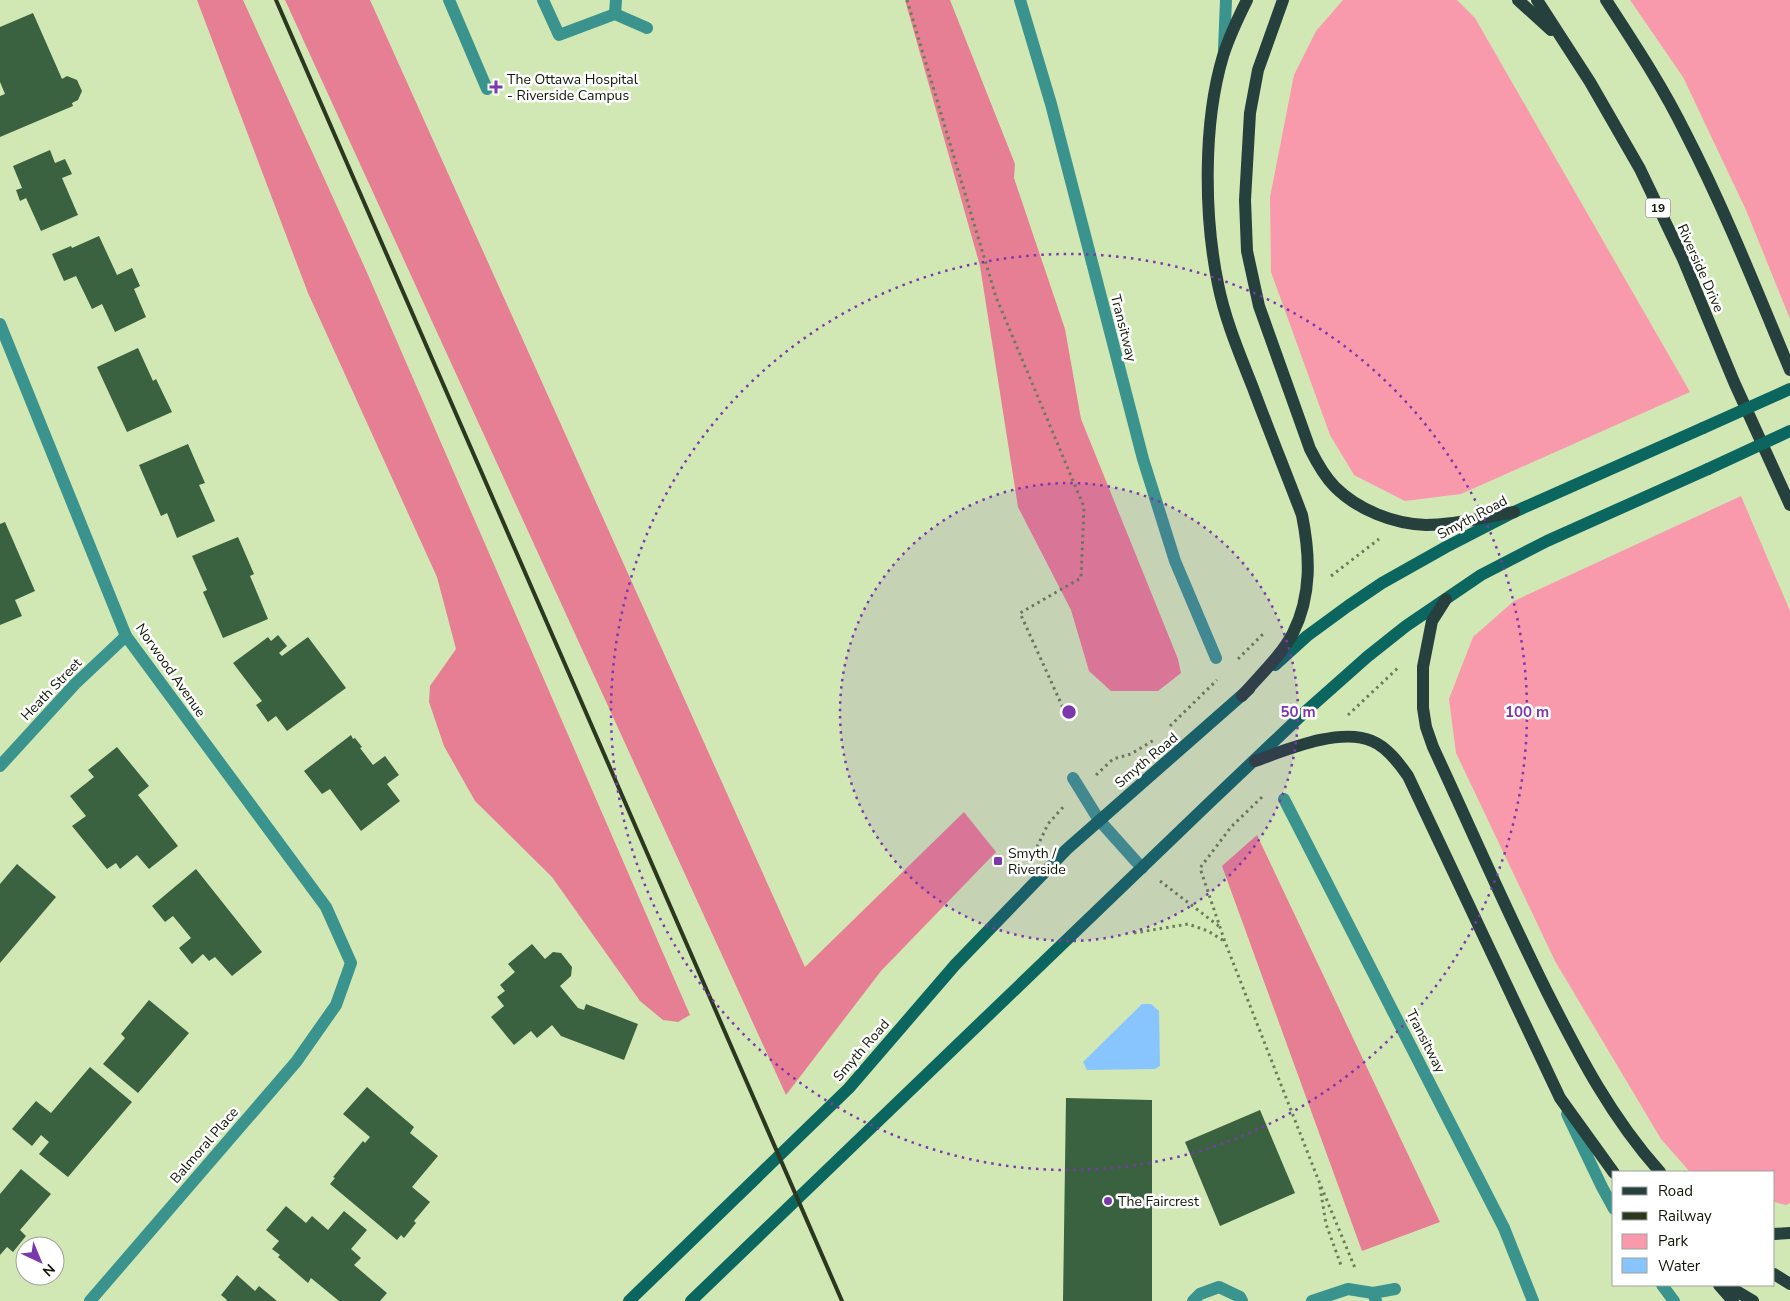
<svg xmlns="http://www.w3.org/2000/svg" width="1790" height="1301" font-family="'Nunito Sans',sans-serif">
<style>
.green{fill:#f999ac}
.forest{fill:#e67f94}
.water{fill:#88c5fe}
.building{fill:#3a6240}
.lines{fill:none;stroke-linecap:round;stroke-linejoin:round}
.path{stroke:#6c7c5a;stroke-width:3;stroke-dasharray:2.5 4;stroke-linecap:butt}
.lane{stroke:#3a938c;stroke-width:12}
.street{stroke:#3a938c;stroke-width:12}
.secondary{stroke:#0c6660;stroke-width:12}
.primary{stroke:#26403d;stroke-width:12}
.rail{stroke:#2c3720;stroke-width:4}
.secondary-bridge{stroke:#0c6660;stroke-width:12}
.ring{fill:none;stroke:#7b38ac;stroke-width:2.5;stroke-dasharray:2.5 5}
.poi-dot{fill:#7b38ac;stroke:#fff;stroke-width:2}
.labels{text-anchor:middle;stroke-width:5;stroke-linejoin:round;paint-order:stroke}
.shield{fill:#fff;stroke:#575d50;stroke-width:1}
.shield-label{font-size:12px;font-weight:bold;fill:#0f1705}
.poi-label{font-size:14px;fill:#0f1705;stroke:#fff;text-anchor:start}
.street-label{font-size:14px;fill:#0f1705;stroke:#fff}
.centre{fill:#7b38ac;stroke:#fff;stroke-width:2.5}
.ring-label{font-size:15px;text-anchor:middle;font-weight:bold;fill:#7b38ac;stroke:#fff;stroke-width:5;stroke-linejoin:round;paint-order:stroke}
</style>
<rect width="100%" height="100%" fill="#d1e8b5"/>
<!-- green -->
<g class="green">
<path d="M1343,0h114l18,18 215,374 -229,102 -56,7 -51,-26 -24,-40 -59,-163 -1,-75 24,-122 22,-44z"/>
<path d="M1630,0h160v319l-44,-109 -63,-133z"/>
<path d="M1741,496l49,115v592l-4,2 -12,-3v-30h-84l-29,-33 -106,-178 -99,-208 -7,-54 24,-62 41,-36z"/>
</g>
<!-- forest -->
<g class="forest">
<path d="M197,0h46l122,268 325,747 -12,7 -15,-2 -23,-19 -88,-124 -77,-76 -31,-55 -15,-44 1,-16 26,-37 -19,-72 -129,-284z"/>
<path d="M285,0h85l435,967 159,-155 32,40 -115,119 -95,124z"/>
<path d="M905,0h45l65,164 -1,14 51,151 16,90 97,240 3,14 -23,18h-47l-22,-20 -18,-61 -53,-103 -38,-241z"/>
<path d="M1257,835l183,387 -78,29 -140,-385z"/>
</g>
<!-- water -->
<path class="water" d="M1142,1004h9l8,7 1,55 -5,3 -68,1 -4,-8z"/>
<!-- building -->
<g class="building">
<path d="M33,13l29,66 5,-3 10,4 5,11 -4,9 -6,3 1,3 -73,31v-41l5,-2 -5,-12v-55z"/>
<path d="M50,150l5,13 10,-4 7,15 -10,4 16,37 -37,16 -15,-33 -6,3 -4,-11 6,-2 -9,-22z"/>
<path d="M99,236l18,39 15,-7 8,18 -6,3 12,28 -31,15 -13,-28 -10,5 -16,-33 -12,5 -12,-27 19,-8 1,2z"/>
<path d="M138,348l15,33 3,-2 16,33 -45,20 -30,-65z"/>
<path d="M188,444l17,39 -6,2 16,36 -38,17 -10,-25 -6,3 -22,-51z"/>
<path d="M5,522l30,69 -20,9 7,16 -22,9v-101z"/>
<path d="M238,537l16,37 -4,2 18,43 -45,19 -20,-46 4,-2 -15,-34z"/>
<path d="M278,635l9,11 -8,7 3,3 26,-19 38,51 -59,43 -11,-15 -8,6 -12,-17 6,-4 -29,-38 35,-26 3,4z"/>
<path d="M351,735l2,4 2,-1 7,9 -2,1 13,17 12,-9 14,19 -12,9 13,17 -39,30 -31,-42 -8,5 -18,-23z"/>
<path d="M117,747l32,39 -11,9 40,51 -29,23 -12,-14 -17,14 -4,-6 -9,6 -35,-43 14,-10 -16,-20 24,-19 -6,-7z"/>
<path d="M17,864l39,33 -56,66v-79z"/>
<path d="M196,869l66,83 -30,24 -17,-19 -6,4 -6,-7 -11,10 -13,-16 12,-10 -18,-22 -8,6 -13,-16z"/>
<path d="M532,944l13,15 8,-7 8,1 11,14 -1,9 -11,10 18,22 6,2 2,-6 52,20 -14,36 -63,-24 -9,-11 -15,13 -6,-7 -17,14 -23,-28 13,-11 -7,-9 8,-6 -5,-6 15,-13 -7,-8z"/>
<path d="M149,1000l40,33 -51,60 -35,-29 22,-26 -4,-4z"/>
<path d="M90,1067l42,35 -64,75 -29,-23 10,-12 -8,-7 -9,11 -20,-17 24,-28 15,12z"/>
<path d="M367,1087l47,40 -4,6 28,23 -26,31 18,15 -16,19 2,2 -12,15 -3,-3 -4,5 -67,-56 5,-6 -2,-1 30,-36 2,2 5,-6 -27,-23z"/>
<path d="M1066,1098l86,2v201h-89z"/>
<path d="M1260,1110l35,83 -75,33 -35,-84z"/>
<path d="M21,1169l30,25 -31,36 6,6 -13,16 -6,-5 -7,8v-61z"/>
<path d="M286,1206l20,17 6,-7 16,14 16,-19 23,19 -16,19 10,9 -7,7 33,28 -7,8h-41l-28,-23 -3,5 -30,-26 2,-2 -8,-6 7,-8 -13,-11z"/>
<path d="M237,1275l18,16 4,-5 18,15h-51l1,-1 -6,-5z"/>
</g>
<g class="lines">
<!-- path -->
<g class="path">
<path d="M907,0l89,297 88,210 -3,71 -61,35 49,108"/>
<path d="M1331,576l48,-37"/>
<path d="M1238,659l27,-27"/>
<path d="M1348,715l52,-49"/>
<path d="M1170,726l47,-46"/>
<path d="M1096,775l17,-16 18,-5 23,-14"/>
<path d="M1262,797l-31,30 -31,41 25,74 93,237 37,89"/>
<path d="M1037,847l11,-23 17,-19"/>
<path d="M1160,881l60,46"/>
<path d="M1134,933l54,-9 20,7 16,10"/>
<path d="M1320,1187l6,37 16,44"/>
</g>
<!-- lane -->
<g class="lane">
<path d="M449,0l38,89"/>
<path d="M543,0l16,35 56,-21 32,14"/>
<path d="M1020,0l31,104 92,355 32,102 41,97"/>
<path d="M615,14l1,-14"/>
<path d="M1224,50l2,-50"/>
<path d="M1073,778l26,42 43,48"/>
<path d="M1284,799l220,429 29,73"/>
<path d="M1567,1114l35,73 12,22"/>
<path d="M1662,1285l12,16"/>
<path d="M1193,1301l7,-7 19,-7 21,10 2,4"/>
<path d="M1312,1301l36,-12 25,4"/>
</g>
<!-- street -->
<g class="street">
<path d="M0,324l126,312 200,271 25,56 -15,42 -40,57 -206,239"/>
<path d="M0,766l75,-82 51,-48"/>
<path d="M1376,1301l-3,-8 22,-4"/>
</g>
<!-- secondary -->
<g class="secondary">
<path d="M1275,665l32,-29 41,-30 34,-23 64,-36 68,-35 189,-84"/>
<path d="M629,1301l220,-213 106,-123 112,-116 182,-160"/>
<path d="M691,1301l515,-495 99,-94 62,-55 39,-31 75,-51 66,-34 161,-72"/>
</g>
<!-- primary -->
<g class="primary">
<path d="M1283,0l-25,70 -8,43 -5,87 2,51 12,55 51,143c7,14 14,27 25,38 23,23 59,37 91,38 29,0 59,-8 88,-13"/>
<path d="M1518,0l33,30"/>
<path d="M1537,0l53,82 50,87 43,90 51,123 56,123"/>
<path d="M1606,0c28,43 57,87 80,134 39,76 71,157 104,236"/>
<path d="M1446,599l-14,22 -9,46v41l3,19 7,20c38,82 74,165 114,245 33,65 64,125 113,180"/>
<path d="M1242,696c16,-19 40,-41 51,-63 19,-38 17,-78 9,-118 -16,-42 -33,-84 -49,-127 -13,-33 -28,-68 -35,-104 -14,-68 -15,-161 5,-228 6,-19 15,-38 24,-56"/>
<path d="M1255,761c31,-11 85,-34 117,-20 15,6 27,22 36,35l152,322 54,75"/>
<path d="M1774,1234l16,-1"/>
<path d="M1774,1274l16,10"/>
<path d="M1719,1285l14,16"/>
<path d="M1726,1285l27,16"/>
</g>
<!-- rail -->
<path class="rail" d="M276,0l566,1301"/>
<!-- secondary-bridge -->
<g class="secondary-bridge">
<path d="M1703,428l87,-39"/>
<path d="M1708,469l82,-38"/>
</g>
</g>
<!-- distance rings -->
<circle cx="1069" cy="712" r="229" fill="#7b38ac" fill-opacity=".12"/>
<g class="ring">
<circle cx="1069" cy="712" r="229"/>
<circle cx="1069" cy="712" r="458"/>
</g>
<!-- markers -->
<g class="poi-dot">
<path d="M493.5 79.5h5v5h5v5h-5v5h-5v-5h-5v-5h5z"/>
<rect x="993" y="856" width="10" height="10" rx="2.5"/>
<circle cx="1108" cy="1201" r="5"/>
</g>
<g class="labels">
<!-- shield labels -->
<rect class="shield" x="1645.5" y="198.5" width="25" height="19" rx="4"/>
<g class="shield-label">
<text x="1658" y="212">19</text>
</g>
<!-- poi labels -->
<g class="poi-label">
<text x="507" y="84">The Ottawa Hospital<tspan x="507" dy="16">- Riverside Campus</tspan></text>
<text x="1008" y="858">Smyth /<tspan x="1008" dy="16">Riverside</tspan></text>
<text x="1118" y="1206">The Faircrest</text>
</g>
<!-- street labels -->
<g class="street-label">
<text transform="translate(1701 268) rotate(66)" y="5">Riverside Drive</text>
<text transform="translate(1124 328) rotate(76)" y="5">Transitway</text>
<text transform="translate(1472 517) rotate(-28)" y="5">Smyth Road</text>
<text transform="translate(171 670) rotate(55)" y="5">Norwood Avenue</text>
<text transform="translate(51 689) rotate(-46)" y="5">Heath Street</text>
<text transform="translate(1146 760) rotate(-40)" y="5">Smyth Road</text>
<text transform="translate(1426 1041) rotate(63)" y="5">Transitway</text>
<text transform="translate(861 1050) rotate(-49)" y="5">Smyth Road</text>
<text transform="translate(204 1145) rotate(-49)" y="5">Balmoral Place</text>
</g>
</g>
<circle cx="1069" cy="712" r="8" class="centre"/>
<g class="ring-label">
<text x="1298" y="717">50 m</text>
<text x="1527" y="717">100 m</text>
</g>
<!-- legend -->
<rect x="1612" y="1171" width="162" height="115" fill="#ffffff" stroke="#9fa29b"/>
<rect x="1622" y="1187" width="25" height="8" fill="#26403d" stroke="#9fa29b"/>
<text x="1658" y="1196" font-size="15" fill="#0f1705">Road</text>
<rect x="1622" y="1212" width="25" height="8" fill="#2c3720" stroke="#9fa29b"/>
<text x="1658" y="1221" font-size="15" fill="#0f1705">Railway</text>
<rect x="1622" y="1234" width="25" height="15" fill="#f999ac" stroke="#9fa29b"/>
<text x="1658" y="1246" font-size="15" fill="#0f1705">Park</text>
<rect x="1622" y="1258" width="25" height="15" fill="#88c5fe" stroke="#9fa29b"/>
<text x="1658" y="1271" font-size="15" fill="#0f1705">Water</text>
<!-- north arrow -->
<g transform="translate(40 1261) rotate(136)"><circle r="24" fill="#ffffff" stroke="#9fa29b"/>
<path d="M0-4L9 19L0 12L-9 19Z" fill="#7b38ac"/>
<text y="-8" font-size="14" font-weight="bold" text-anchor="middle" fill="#0f1705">N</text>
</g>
</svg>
